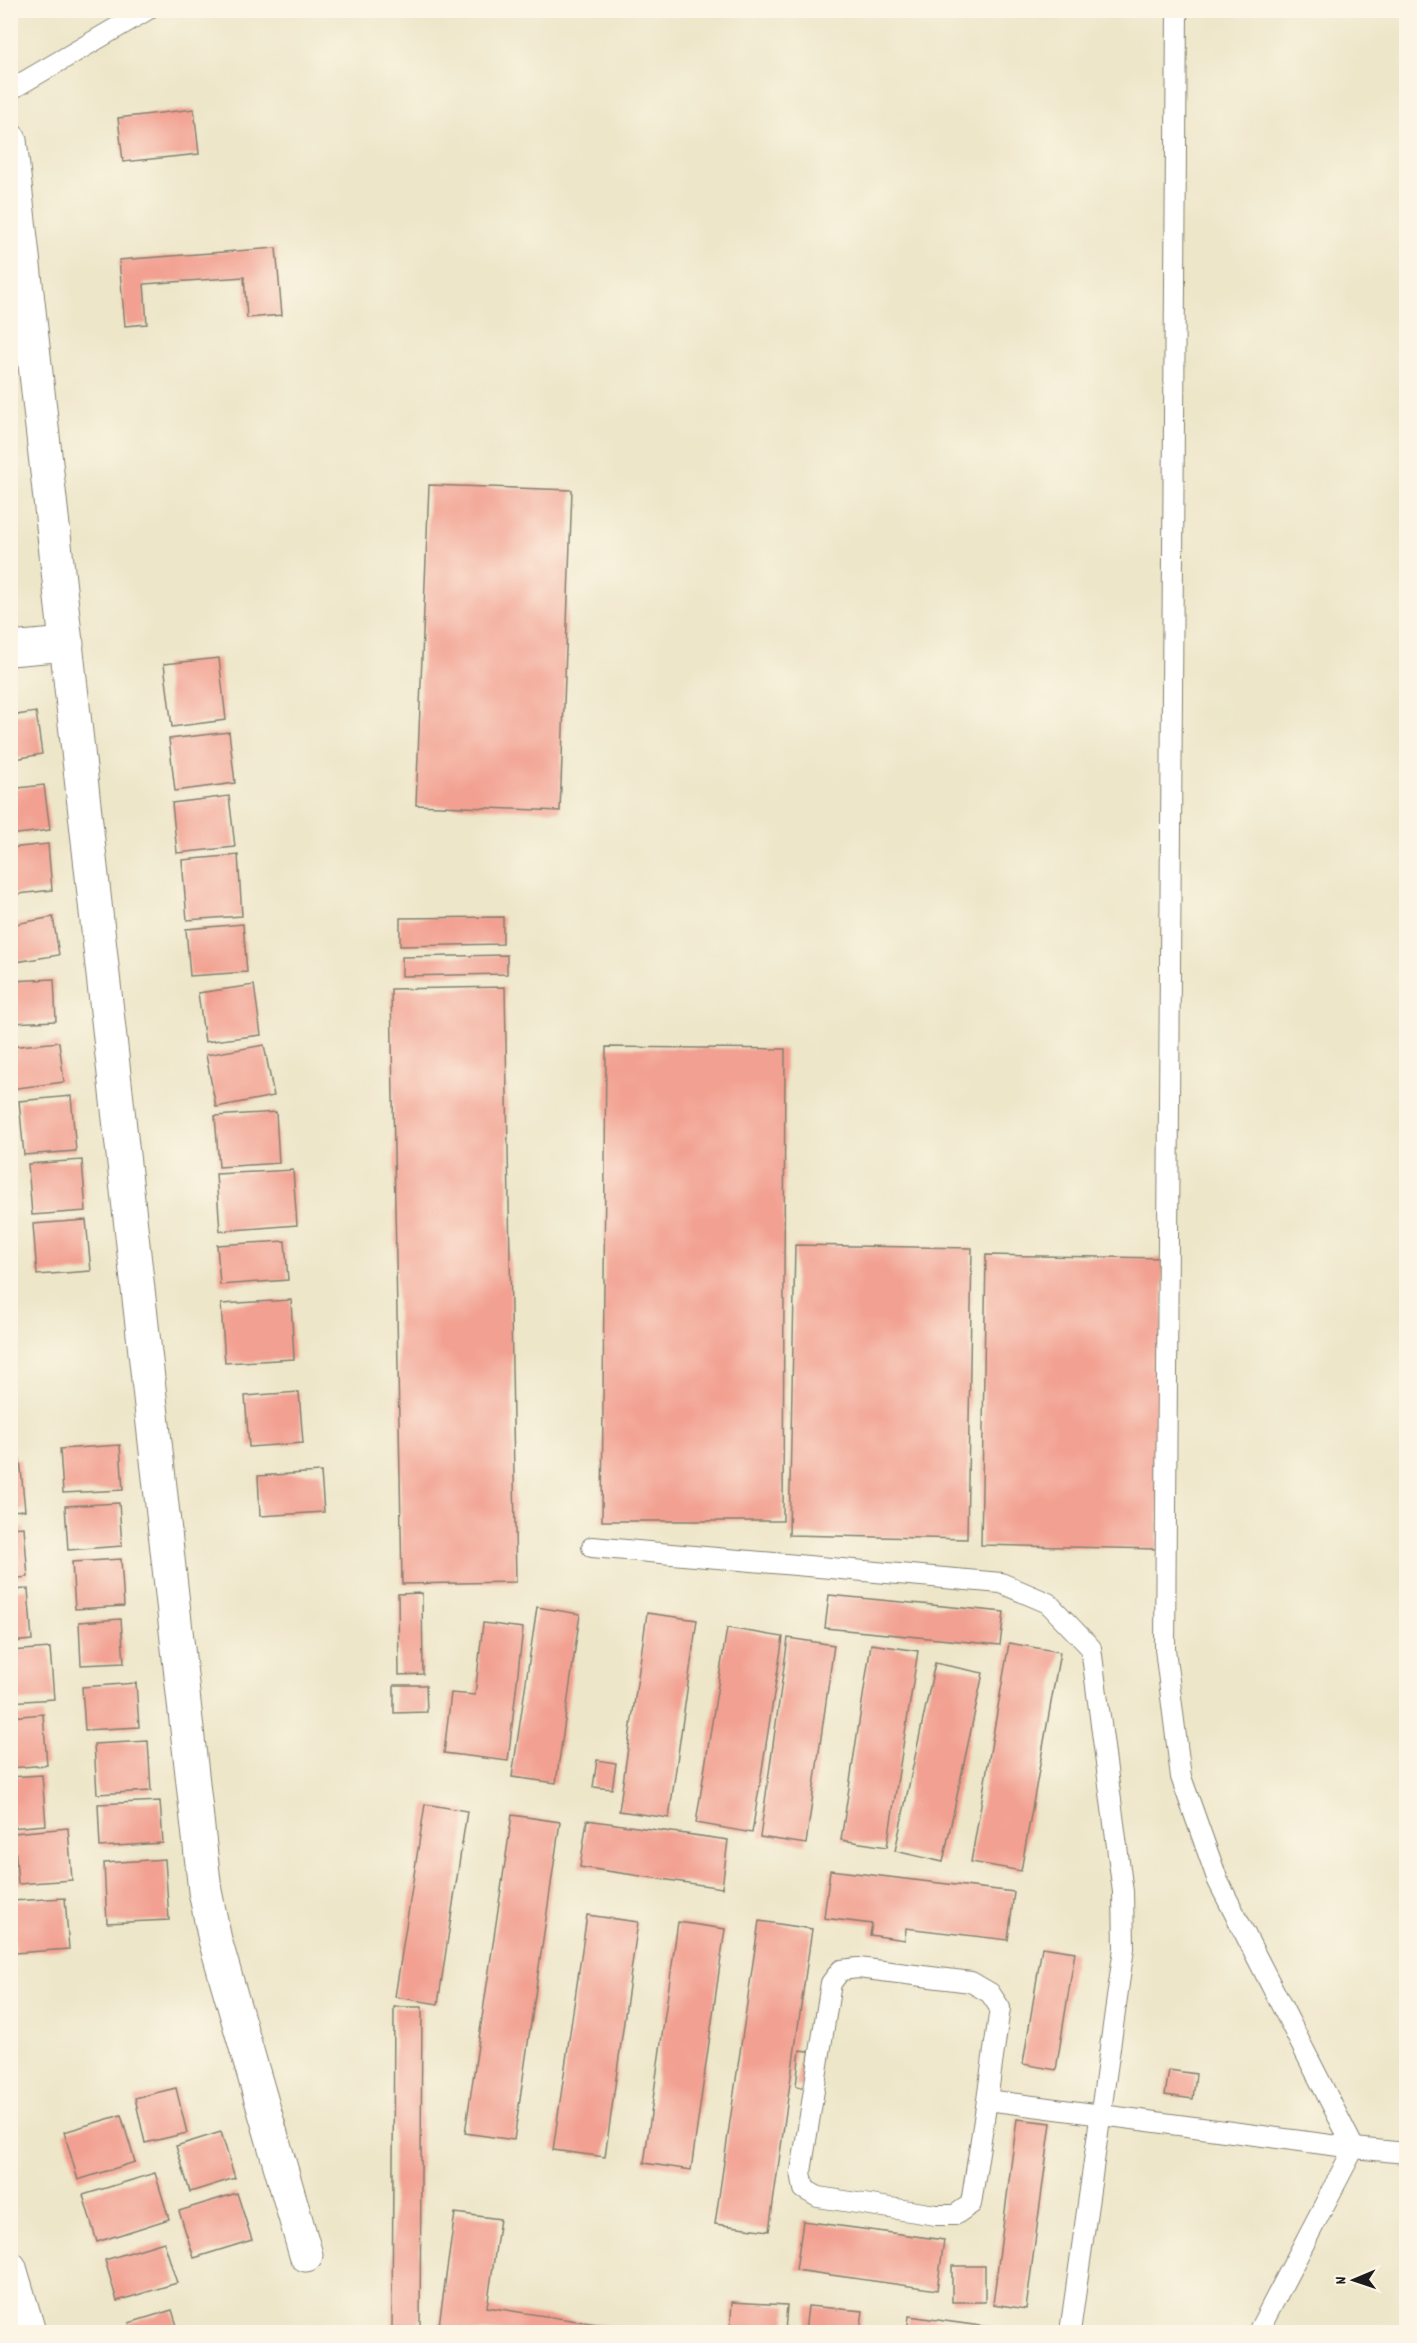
<svg xmlns="http://www.w3.org/2000/svg" width="1417" height="2343" font-family="Dekko,sans-serif">
<style>
.building{fill:#f2a091}
.lines{fill:none;stroke-linecap:round;stroke-linejoin:round}
.service-casing{stroke:#848172;stroke-width:22}
.minor-casing{stroke:#848172;stroke-width:35}
.service{stroke:#fff;stroke-width:20}
.minor{stroke:#fff;stroke-width:33}
</style>
<rect width="100%" height="100%" fill="#fcf5e5"/>
<filter id="ink" filterUnits="userSpaceOnUse"><feTurbulence type="fractalNoise" baseFrequency=".0167" numOctaves="2"/><feDisplacementMap in="SourceGraphic" scale="12" xChannelSelector="R" yChannelSelector="G"/><feConvolveMatrix kernelMatrix="1 2 1 2 8 2 1 2 1" color-interpolation-filters="sRGB"/></filter>
<filter id="wash" filterUnits="userSpaceOnUse"><feTurbulence type="fractalNoise" baseFrequency=".008" numOctaves="4" result="noise"/><feDisplacementMap in="SourceGraphic" scale="24" xChannelSelector="R" yChannelSelector="G"/><feGaussianBlur stdDeviation="1.35" result="paint"/><feColorMatrix in="noise" values="0 0 0 0 0 0 0 0 0 0 0 0 0 0 0 0 0 1.4 0 .05"/><feComposite in="paint" operator="in"/></filter>
<g filter="url(#wash)">
<rect width="100%" height="100%" fill="#ede6c9"/>
<g id="blocks">
<!-- building -->
<g class="building">
<path d="M194,109l5,45 -76,8 -5,-44z"/>
<path d="M276,248l6,67 -35,3 -3,-41 -100,7 3,40 -22,2 -6,-66z"/>
<path d="M429,485l143,5 -12,321 -144,-6z"/>
<path d="M219,658l7,62 -54,7 -8,-63z"/>
<path d="M36,712l6,42 -32,6v-44z"/>
<path d="M229,732l6,51 -60,8 -6,-52z"/>
<path d="M44,785l6,45 -40,5v-46z"/>
<path d="M229,796l6,51 -58,6 -5,-50z"/>
<path d="M48,844l4,46 -42,5v-47z"/>
<path d="M238,855l4,61 -55,4 -5,-60z"/>
<path d="M53,917l6,38 -49,8v-38z"/>
<path d="M503,917v27l-103,2v-28z"/>
<path d="M243,924l4,48 -57,4 -4,-47z"/>
<path d="M507,955v19l-105,2v-19z"/>
<path d="M54,979l2,42 -46,2v-42z"/>
<path d="M254,985l7,50 -56,7 -7,-49z"/>
<path d="M505,987l11,595 -114,2 -11,-595z"/>
<path d="M59,1042l5,40 -54,7v-42z"/>
<path d="M264,1045l10,51 -58,11 -10,-52z"/>
<path d="M606,1047l179,2 -2,472h-181z"/>
<path d="M71,1096l5,55 -52,4 -5,-54z"/>
<path d="M276,1112l3,51 -60,4 -4,-51z"/>
<path d="M82,1160l4,51 -54,4 -4,-51z"/>
<path d="M293,1170l4,55 -77,6 -4,-57z"/>
<path d="M86,1220l5,51 -54,4 -4,-51z"/>
<path d="M285,1241l3,39 -68,5 -3,-40z"/>
<path d="M795,1245l177,3 -5,291 -178,-4z"/>
<path d="M986,1255l178,3 -6,291 -177,-4z"/>
<path d="M291,1300l3,59 -69,4 -4,-59z"/>
<path d="M299,1392l4,51 -54,4 -4,-51z"/>
<path d="M120,1445l3,45 -60,3 -3,-44z"/>
<path d="M20,1459l5,51 -15,1v-51z"/>
<path d="M321,1472l3,40 -64,4 -2,-40z"/>
<path d="M119,1503l3,43 -54,4 -3,-44z"/>
<path d="M24,1527l4,50 -18,2v-51z"/>
<path d="M121,1559l3,47 -49,3 -3,-47z"/>
<path d="M28,1589l4,51 -22,2v-52z"/>
<path d="M422,1593l1,81 -24,1 -1,-81z"/>
<path d="M829,1595l175,17 -4,33 -175,-17z"/>
<path d="M537,1607l43,7 -24,169 -44,-6z"/>
<path d="M647,1613l50,7 -28,198 -50,-7z"/>
<path d="M121,1619l3,44 -43,2 -2,-43z"/>
<path d="M483,1623l40,5 -15,133 -64,-8 7,-60 24,2z"/>
<path d="M727,1628l56,9 -31,196 -56,-10z"/>
<path d="M788,1638l46,7 -28,199 -46,-7z"/>
<path d="M1009,1643l51,9 -39,219 -50,-9z"/>
<path d="M871,1644l47,7 -31,196 -46,-7z"/>
<path d="M50,1648l4,51 -44,3v-51z"/>
<path d="M935,1663l48,10 -40,189 -48,-11z"/>
<path d="M136,1683l3,44 -54,3 -3,-43z"/>
<path d="M394,1685h32l1,27 -33,1z"/>
<path d="M43,1714l4,51 -37,3v-51z"/>
<path d="M148,1741l3,50 -54,3 -3,-50z"/>
<path d="M597,1760l19,3 -4,26 -19,-2z"/>
<path d="M42,1775l4,50 -36,3v-51z"/>
<path d="M160,1801l3,42 -63,4 -2,-43z"/>
<path d="M425,1804l42,7 -29,193 -43,-7z"/>
<path d="M512,1815l48,7 -46,318 -49,-7z"/>
<path d="M587,1820l141,20 -6,48 -142,-21z"/>
<path d="M68,1828l4,52 -54,4 -4,-51z"/>
<path d="M165,1859l4,61 -62,3 -3,-60z"/>
<path d="M830,1870l184,22 -6,48 -102,-12 -1,12 -35,-5 2,-11 -48,-6z"/>
<path d="M65,1898l4,51 -54,4 -4,-52z"/>
<path d="M587,1915l51,7 -33,235 -52,-7z"/>
<path d="M759,1921l53,8 -43,302 -54,-7z"/>
<path d="M678,1922l47,7 -34,241 -47,-7z"/>
<path d="M1042,1947l33,5 -19,118 -33,-6z"/>
<path d="M394,2007h28l-2,322 -28,-1z"/>
<path d="M800,2050l15,2 -4,37 -15,-3z"/>
<path d="M1169,2070l27,4 -3,25 -28,-4z"/>
<path d="M176,2088l11,45 -42,10 -10,-45z"/>
<path d="M121,2115l14,47 -57,18 -14,-48z"/>
<path d="M1017,2119l34,4 -25,186 -33,-5z"/>
<path d="M221,2132l14,46 -45,14 -14,-46z"/>
<path d="M155,2173l14,46 -72,23 -14,-47z"/>
<path d="M237,2193l15,47 -58,18 -15,-47z"/>
<path d="M455,2213l45,6 -13,88 143,22 -1,3h-191z"/>
<path d="M803,2221l141,19 -7,50 -141,-20z"/>
<path d="M164,2242l13,41 -60,18 -12,-41z"/>
<rect x="952" y="2266" width="33" height="36"/>
<path d="M732,2302l55,3 -2,27h-55z"/>
<path d="M808,2306l55,5 -3,21h-55z"/>
<path d="M172,2310l7,22h-47l-3,-9z"/>
<path d="M909,2316l100,14v2h-102z"/>
</g>
</g>
</g>
<g filter="url(#ink)">
<use href="#blocks" fill-opacity="0" stroke="#848172" stroke-width="1.5"/>
<g class="lines">
<!-- service casing -->
<g class="service-casing">
<g id="service">
<path d="M10,90l137,-80"/>
<path d="M592,1547l409,36 47,20 43,45 32,244 1,56 -54,384"/>
<path d="M987,2100l-16,104 -16,11h-19l-118,-18 -14,-8 -3,-17 30,-189 10,-13 17,-2 113,14 19,11 10,15 -13,92 367,48 -136,-267 -37,-104 -16,-128 12,-1639"/>
<path d="M1258,2332l96,-184 52,5"/>
</g>
</g>
<!-- minor casing -->
<g class="minor-casing">
<g id="minor">
<path d="M10,140l195,1751 10,49 91,315"/>
<path d="M10,649l57,-5"/>
<path d="M10,2268l19,64"/>
</g>
</g>
<!-- service -->
<use href="#service" class="service"/>
<!-- minor -->
<use href="#minor" class="minor"/>
</g>
</g>
<!-- margin -->
<rect width="1417" height="2343" fill="none" stroke="#fcf5e5" stroke-width="36"/>
<!-- north arrow -->
<g transform="translate(1354 2280) rotate(268)" stroke="#fcf5e5" stroke-width="4.5" paint-order="stroke">
<path d="M0-4.5L10 22L0 15L-10 22Z" fill="#1c1c1c"/>
<text y="-9" font-size="16" font-weight="bold" text-anchor="middle" fill="#1c1c1c">N</text>
</g>
</svg>
